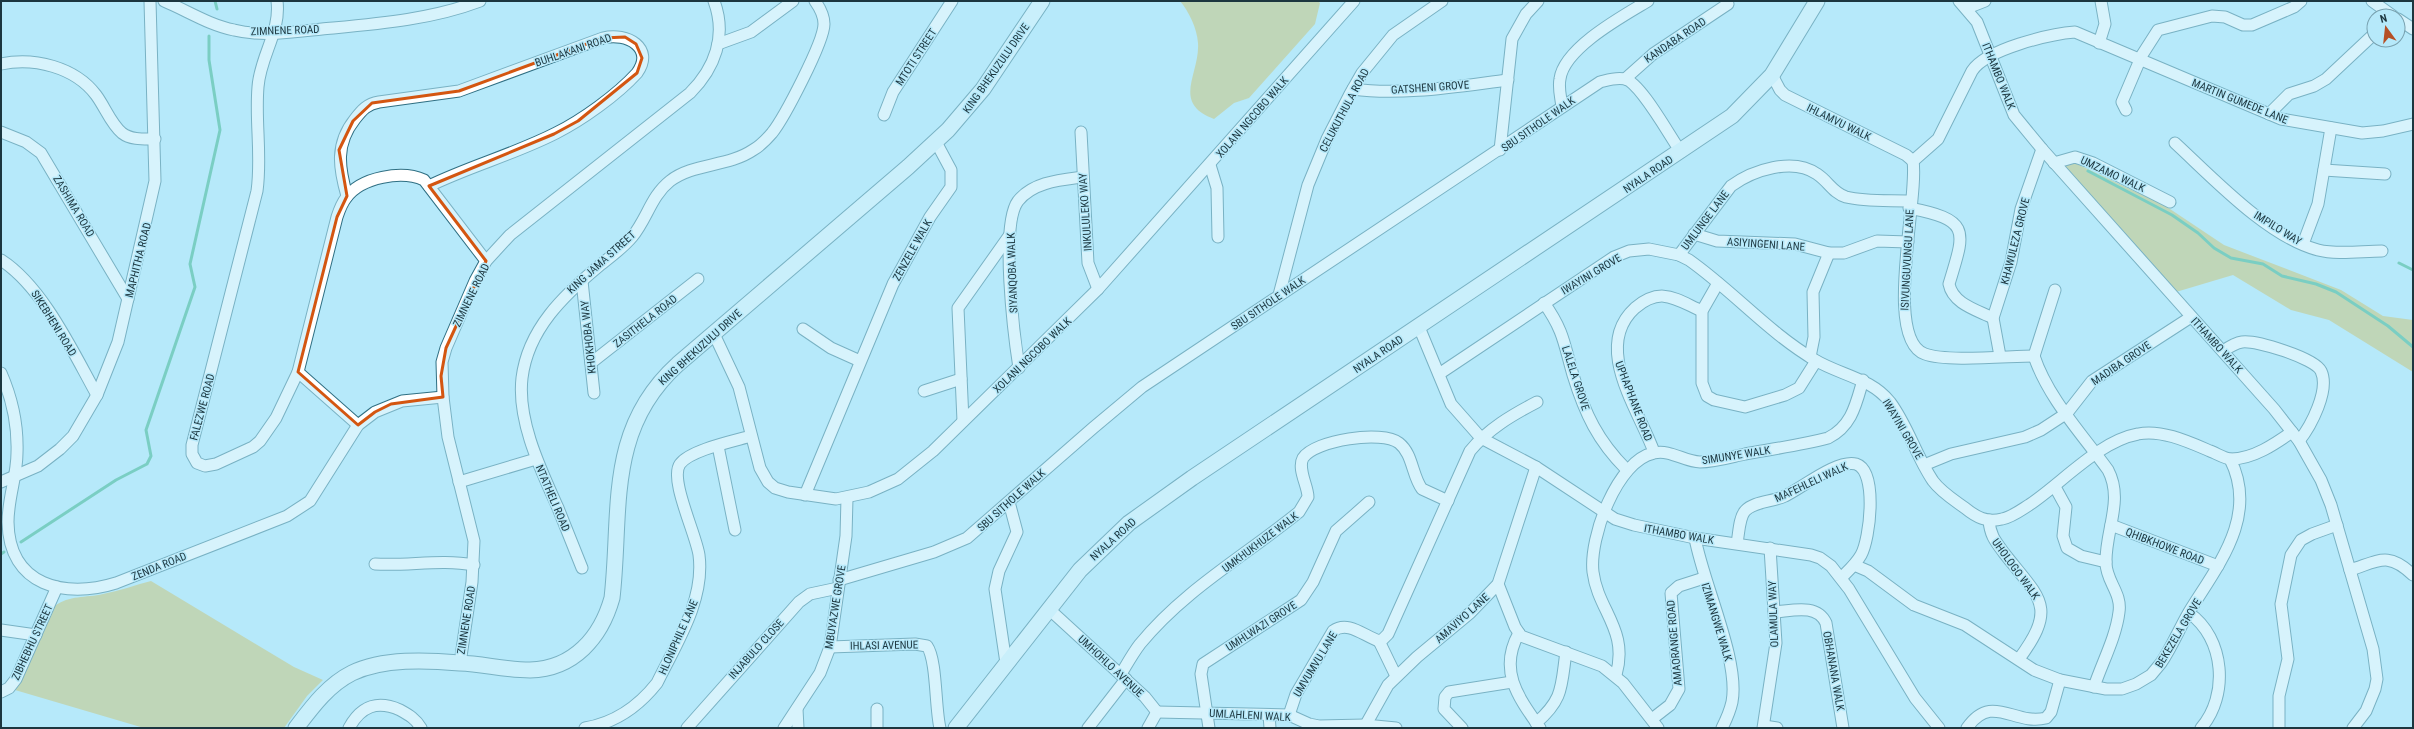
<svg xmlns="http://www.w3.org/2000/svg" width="2414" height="729" font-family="'Roboto Condensed',sans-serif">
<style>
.green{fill:#cbbf68}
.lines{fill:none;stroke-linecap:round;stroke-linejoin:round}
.stream{stroke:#32ae82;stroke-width:3}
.street-casing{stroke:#2f6f83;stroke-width:13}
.secondary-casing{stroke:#2f6f83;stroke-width:17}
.street{stroke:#fff;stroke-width:11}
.secondary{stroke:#dff5fc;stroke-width:15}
.marked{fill:none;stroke:#d45611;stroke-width:3;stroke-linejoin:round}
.labels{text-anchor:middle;stroke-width:3;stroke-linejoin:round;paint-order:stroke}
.street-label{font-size:11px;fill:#1c363f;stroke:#b6e9fa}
</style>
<rect width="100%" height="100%" fill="#b6e9fa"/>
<!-- green -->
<g class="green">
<path d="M1180,1h138l2,2 -5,21 -66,74 -15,5 -20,16c-43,-16 -14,-45 -16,-76 -1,-15 -9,-31 -18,-42z"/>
<path d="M2075,163l89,42 60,40 117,45 42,26 30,4v52l-84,-52 -38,-10 -58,-35 -57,17 -113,-126z"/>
<path d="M151,581l143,86 29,13 -16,16 -23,32h-140l-129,-38 40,-84c14,-11 31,-8 48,-12 16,-3 32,-9 48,-13z"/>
</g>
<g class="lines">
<!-- stream -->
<g class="stream">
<path d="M215,1l2,8"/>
<path d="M2088,171l84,44 26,18 16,15 17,10 32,6 19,12 34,8 20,8 52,34 25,21"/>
<path d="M2399,263l14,7"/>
<path d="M21,542l95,-62 31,-16 4,-8 -5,-26 49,-143 -5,-23 30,-134 -11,-70v-24"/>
<path d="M1,554l3,-2"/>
</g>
<!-- street casing -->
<g class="street-casing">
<g id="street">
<path d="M164,1c24,10 45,24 70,29 28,7 60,2 88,-1 53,-5 108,-9 158,-28"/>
<path d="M277,1c4,31 -17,55 -19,86 -3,35 4,69 -1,104l-65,254v9l5,9 8,3 11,-2 37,-17 7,-6 16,-23 22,-46 39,-155c2,-6 5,-14 9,-19 15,-21 56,-28 78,-18l62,81"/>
<path d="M1959,1l18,21 37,93 28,34 232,260 25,32 22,39 10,25 42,144 4,30 -2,10 -9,22 -13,17"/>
<path d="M2372,1l21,15"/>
<path d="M1967,8l18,-7"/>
<path d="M2398,19l15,10"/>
<path d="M2099,43l6,-19 -4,-23"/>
<path d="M718,44l33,-12 42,-31"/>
<path d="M1,64c33,-7 74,3 95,31 9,12 15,29 26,38 9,7 22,6 33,6"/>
<path d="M1772,75l8,15 5,5 121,60 7,6"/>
<path d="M1625,79l28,-25 75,-50"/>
<path d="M1353,89c48,7 106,-3 155,-9"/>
<path d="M1562,107c-1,-9 -4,-19 -2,-28 4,-31 63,-63 88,-78"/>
<path d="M2126,110l-4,-8 20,-47 16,-25 54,-14 13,1 18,8h9l42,-18 7,-6"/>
<path d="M2269,114l20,-20 25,-8 12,-7 48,-45"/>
<path d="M884,115l9,-23 59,-91"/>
<path d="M1,132l25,10 15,11 87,146"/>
<path d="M1081,132l7,131 10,26"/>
<path d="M2175,143c38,35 93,94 143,107 19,5 44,1 64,1"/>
<path d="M1500,150l12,-111 14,-25 12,-13"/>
<path d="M1913,161l25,-22 34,-68c14,-22 78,-37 103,-39l206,87 81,14 21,-2 30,-7"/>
<path d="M1913,161c6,37 -30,178 12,193 21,8 84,2 109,2"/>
<path d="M2054,163l21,-6 18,6 77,39"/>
<path d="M1210,165l7,23 1,49"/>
<path d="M2324,170l61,4"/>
<path d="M347,196c-8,-28 -12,-52 8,-77 7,-9 12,-15 24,-17l80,-11 144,-53c24,-6 52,10 34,35 -20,22 -55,47 -81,60 -41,21 -86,33 -127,53"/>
<path d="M1909,208c63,12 56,23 40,76 4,20 28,26 44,34"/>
<path d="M1694,234l23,7 78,3 34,9h15l33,-12 31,1"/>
<path d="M2303,244l15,-40 13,-76"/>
<path d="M1679,255l52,-69c22,-16 62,-29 86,-12 11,7 16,19 29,23 20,5 44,3 64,4"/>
<path d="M1,260c42,27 72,92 96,135"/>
<path d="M582,281l12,112"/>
<path d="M1718,283l-16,28v72l5,13 7,4 31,7 40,-12 14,-7 17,-27"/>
<path d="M1279,295l29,-110 19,-46 23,-45 12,-21 31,-38 49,-34"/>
<path d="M1544,303c20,28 20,41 29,72 12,39 25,66 53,94"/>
<path d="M1419,327l32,77 30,34 55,29 79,52 19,6 61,13 116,17 9,3 11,8 18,23 66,109 24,30"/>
<path d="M803,329l28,19 29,13"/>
<path d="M714,334l25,53 21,81 8,14 7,6 13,4 48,7 33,-7 29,-13 35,-28 165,-162 256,-288"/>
<path d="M2223,351c6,-4 12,-8 19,-9 14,-2 73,16 79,29 9,19 -10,55 -22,70"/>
<path d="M2000,356l-7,-38 18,-56 10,-53 21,-60"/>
<path d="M2034,356c14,42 48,78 74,114 16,30 -3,61 -2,93 0,18 16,30 13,49 -3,25 -17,51 -25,75"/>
<path d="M2034,356l21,-66"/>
<path d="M1810,357l4,-20 -1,-45 16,-39"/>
<path d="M591,363l107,-84"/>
<path d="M1019,368c-5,-32 -19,-143 -1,-167 15,-19 42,-21 65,-24"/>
<path d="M298,372l60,53"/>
<path d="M1,373c11,25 17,52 16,80 0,23 -9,45 -9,69 1,64 57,77 108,61l171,-67 23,-15 48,-76 17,-13 27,-11 41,-4"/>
<path d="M1439,374l175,-117 15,-6 20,-2 30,6 10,5c44,31 80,73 126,100 25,15 56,18 75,42 18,24 26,54 43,79 8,11 21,19 32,27 11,9 22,15 37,11 10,-2 19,-9 27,-14 33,-22 70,-64 109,-71 23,-5 51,8 72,17 6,2 15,8 21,8 22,0 44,-15 61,-27"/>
<path d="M924,391l37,-12"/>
<path d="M963,421l-5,-113 51,-72"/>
<path d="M718,446l17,84"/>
<path d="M1654,452c-15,-42 -62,-105 -19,-144 26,-22 40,-9 67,3"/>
<path d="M1924,465l27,-11 74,-17 16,-7 26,-17 25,-32 99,-64"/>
<path d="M1,482l37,-16 22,-17 13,-13 24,-41 21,-53 37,-161 -5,-180"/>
<path d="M459,482l77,-23"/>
<path d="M2055,487l11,20 -3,29 4,12 14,8 25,6"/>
<path d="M805,495l88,-211 37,-67 21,-30v-17l-15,-28"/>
<path d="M1989,520c1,15 6,21 15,33 36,46 54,53 15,106"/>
<path d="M2111,525l107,41"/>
<path d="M1695,538c8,45 45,123 37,164 -2,9 -6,18 -10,26"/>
<path d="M1737,543c2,-10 2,-25 8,-32 9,-10 28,-9 40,-15 17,-8 52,-37 71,-32 22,7 14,75 5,91 -5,9 -13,16 -20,23"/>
<path d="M375,564c34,2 66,-5 99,1"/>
<path d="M1854,565l14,6 46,34 51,20 69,45 26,10 46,9h16l14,-5 15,-9 10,-12c11,-16 18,-34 28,-51 29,-47 70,-96 41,-153"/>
<path d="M582,568c-8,-20 -16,-40 -24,-60 -17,-38 -41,-87 -36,-130 6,-49 42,-83 77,-112 11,-9 24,-18 33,-29 15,-18 19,-41 38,-56 23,-18 58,-14 83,-31 7,-4 13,-10 19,-17 12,-15 52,-91 52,-109 0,-9 -4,-16 -9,-23"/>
<path d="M2350,570c29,-9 38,-19 63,5"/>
<path d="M839,580l95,-28 33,-14 126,-110 49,-41 458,-305c8,-2 16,-5 25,-3 16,4 45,58 56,73"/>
<path d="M1498,584l17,43 6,9 81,30 21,17 35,45"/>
<path d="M1050,610l95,87 12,15"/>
<path d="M1774,612c17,-1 43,-9 52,11l17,105"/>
<path d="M2189,613c36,25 40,83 12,115"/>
<path d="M1,630l35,5"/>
<path d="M1519,633c-21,37 -1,64 21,95"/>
<path d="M1379,641l17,35"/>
<path d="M830,647l85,-3 12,2c10,14 8,62 13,82"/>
<path d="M460,663l12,-81 2,-41 -26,-104 -5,-40 -1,-35 4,-14 29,-67 11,-20 24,-26 180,-142c25,-25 37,-57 24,-92"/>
<path d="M1006,663l-11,-74 4,-18 18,-39 -8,-30"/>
<path d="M1121,674c6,-10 12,-21 19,-30 44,-54 106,-89 159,-132l9,-15c0,-11 -11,-28 -5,-39 12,-18 79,-28 96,-15 14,11 13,33 23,46l26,12"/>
<path d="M1616,675c13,-45 -18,-64 -23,-103 -4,-34 24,-112 61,-119 16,-4 31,9 46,9 15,0 31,-5 45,-8 28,-5 56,-9 83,-16 24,-12 28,-34 35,-58"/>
<path d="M1,692l8,-4 7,-9 41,-92"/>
<path d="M797,709l1,19"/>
<path d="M1157,712l132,3 20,9 10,2 46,-1 31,3"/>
<path d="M1269,715l1,13"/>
<path d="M1289,715l7,-21 37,-63c15,-11 31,5 46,10l4,-2 5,-5 82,-183c18,-22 42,-36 67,-49"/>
<path d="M1652,719l18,-14 9,-16 -8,-96 8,-7 25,-8"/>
<path d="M1536,723c28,-24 25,-37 30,-71"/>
<path d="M1764,726l13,2"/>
<path d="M349,728c12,-22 28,-28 51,-18 9,5 16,9 21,18"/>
<path d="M585,728c30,-5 53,-21 72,-45 19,-39 48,-83 42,-128 -3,-21 -30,-76 -19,-91 10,-14 54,-23 71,-28"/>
<path d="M687,728l112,-126 11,-8 28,-6"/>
<path d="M784,728l36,-55 10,-26 16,-111 1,-38"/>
<path d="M877,728v-19"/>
<path d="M1088,728l38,-49"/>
<path d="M1148,728l9,-16"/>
<path d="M1209,728l-8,-54 2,-10 98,-64 12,-18 23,-51 33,-29"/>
<path d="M1364,728l24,-43 29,-28 53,-44 28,-29 38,-117"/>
<path d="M1462,728l-18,-19 1,-12 4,-5 63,-10"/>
<path d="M1763,728l13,-85 -6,-95"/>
<path d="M1967,728c25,-36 47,-2 79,-10l5,-6 9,-32"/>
<path d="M2279,728v-32l9,-37 -7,-55 10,-49 10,-15 11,-6 25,-9"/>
</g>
</g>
<!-- secondary casing -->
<g class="secondary-casing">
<g id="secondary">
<path d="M296,728c16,-21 32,-43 56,-55 31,-15 75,-13 108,-10 23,1 46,7 70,7 44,-1 71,-33 82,-72 10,-87 -7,-168 66,-234l230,-197 40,-37 35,-41 59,-88"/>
<path d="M956,728l124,-158 49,-47 63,-45 540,-362 40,-41 45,-74"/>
</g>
</g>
<!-- street -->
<use href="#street" class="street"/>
<!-- secondary -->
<use href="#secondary" class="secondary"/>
</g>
<!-- marked area -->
<path d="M0 0H2414V729H0ZM625,37l11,7 6,14 -5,15 -59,48 -24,13 -125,52 57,75 -40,87 -5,28 2,21 -52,7 -16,8 -17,13 -60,-53 39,-155 10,-21 -8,-46 14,-29 19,-18 87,-12 144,-53z" fill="#b6e9fa" fill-opacity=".55" fill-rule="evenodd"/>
<path class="marked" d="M625,37l11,7 6,14 -5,15 -59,48 -24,13 -125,52 57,75 -40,87 -5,28 2,21 -52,7 -16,8 -17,13 -60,-53 39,-155 10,-21 -8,-46 14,-29 19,-18 87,-12 144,-53z"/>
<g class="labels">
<!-- street labels -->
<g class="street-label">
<text transform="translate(285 30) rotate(-2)" y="4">ZIMNENE ROAD</text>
<text transform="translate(1675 40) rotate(-34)" y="4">KANDABA ROAD</text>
<text transform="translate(573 50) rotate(-19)" y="4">BUHLAKANI ROAD</text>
<text transform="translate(916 57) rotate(-57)" y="4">MTOTI STREET</text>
<text transform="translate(996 68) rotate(-55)" y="4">KING BHEKUZULU DRIVE</text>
<text transform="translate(1999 76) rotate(68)" y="4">ITHAMBO WALK</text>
<text transform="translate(1430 87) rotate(-4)" y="4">GATSHENI GROVE</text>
<text transform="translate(2240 101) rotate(22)" y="4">MARTIN GUMEDE LANE</text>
<text transform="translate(1344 110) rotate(-62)" y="4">CELUKUTHULA ROAD</text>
<text transform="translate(1252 117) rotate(-49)" y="4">XOLANI NGCOBO WALK</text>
<text transform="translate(1839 122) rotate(26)" y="4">IHLAMVU WALK</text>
<text transform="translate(1538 124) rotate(-35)" y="4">SBU SITHOLE WALK</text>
<text transform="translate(1648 174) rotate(-34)" y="4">NYALA ROAD</text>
<text transform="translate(2113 174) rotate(25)" y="4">UMZAMO WALK</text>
<text transform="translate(74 206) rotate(59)" y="4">ZASHIMA ROAD</text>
<text transform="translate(1085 212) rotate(-94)" y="4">INKULULEKO WAY</text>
<text transform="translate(1705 220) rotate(-53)" y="4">UMLUNGE LANE</text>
<text transform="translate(2278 228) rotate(32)" y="4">IMPILO WAY</text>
<text transform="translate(2015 241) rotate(-76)" y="4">KHAWULEZA GROVE</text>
<text transform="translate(1766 244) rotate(4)" y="4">ASIYINGENI LANE</text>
<text transform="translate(912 250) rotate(-61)" y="4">ZENZELE WALK</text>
<text transform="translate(138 260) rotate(-76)" y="4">MAPHITHA ROAD</text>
<text transform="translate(1907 260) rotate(-87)" y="4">ISIVUNGUVUNGU LANE</text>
<text transform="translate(601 262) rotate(-42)" y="4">KING JAMA STREET</text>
<text transform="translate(1012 273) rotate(-92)" y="4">SIYANQOBA WALK</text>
<text transform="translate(1591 274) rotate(-31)" y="4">IWAYINI GROVE</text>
<text transform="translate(471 295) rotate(-64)" y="4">ZIMNENE ROAD</text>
<text transform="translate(1268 303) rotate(-34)" y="4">SBU SITHOLE WALK</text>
<text transform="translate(645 321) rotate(-38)" y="4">ZASITHELA ROAD</text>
<text transform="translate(54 323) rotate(58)" y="4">SIKEBHENI ROAD</text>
<text transform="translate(588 337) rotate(-96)" y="4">KHOKHOBA WAY</text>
<text transform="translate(2217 345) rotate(48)" y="4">ITHAMBO WALK</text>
<text transform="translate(700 347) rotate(-42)" y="4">KING BHEKUZULU DRIVE</text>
<text transform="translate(1378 354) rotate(-34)" y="4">NYALA ROAD</text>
<text transform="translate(1032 355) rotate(-44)" y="4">XOLANI NGCOBO WALK</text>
<text transform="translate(2121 363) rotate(-34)" y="4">MADIBA GROVE</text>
<text transform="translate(1576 378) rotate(72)" y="4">LALELA GROVE</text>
<text transform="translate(1634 401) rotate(69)" y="4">UPHAPHANE ROAD</text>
<text transform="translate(202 407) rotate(-75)" y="4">FALEZWE ROAD</text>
<text transform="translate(1903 429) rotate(59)" y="4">IWAYINI GROVE</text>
<text transform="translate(1736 455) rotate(-9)" y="4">SIMUNYE WALK</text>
<text transform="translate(1811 482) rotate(-25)" y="4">MAFEHLELI WALK</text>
<text transform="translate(553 498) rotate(67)" y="4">NTATHELI ROAD</text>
<text transform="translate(1011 500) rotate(-42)" y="4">SBU SITHOLE WALK</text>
<text transform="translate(1679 534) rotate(10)" y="4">ITHAMBO WALK</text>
<text transform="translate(1113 539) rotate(-42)" y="4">NYALA ROAD</text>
<text transform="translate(1260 542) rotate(-37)" y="4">UMKHUKHUZE WALK</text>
<text transform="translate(2165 546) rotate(21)" y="4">QHIBKHOWE ROAD</text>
<text transform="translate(159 566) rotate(-22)" y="4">ZENDA ROAD</text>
<text transform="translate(2016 569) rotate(54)" y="4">UHOLOGO WALK</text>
<text transform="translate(835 607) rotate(-81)" y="4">MBUYAZWE GROVE</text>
<text transform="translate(1773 614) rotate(-92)" y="4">OLAMULA WAY</text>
<text transform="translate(1462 618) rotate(-42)" y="4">AMAVIYO LANE</text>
<text transform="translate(466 620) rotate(-81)" y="4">ZIMNENE ROAD</text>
<text transform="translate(1717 622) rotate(73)" y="4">IZIMANGWE WALK</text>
<text transform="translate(1261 626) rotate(-33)" y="4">UMHLWAZI GROVE</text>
<text transform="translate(2178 633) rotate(-59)" y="4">BEKEZELA GROVE</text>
<text transform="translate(678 637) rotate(-66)" y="4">HLONIPHILE LANE</text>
<text transform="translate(32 642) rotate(-65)" y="4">ZIBHEBHU STREET</text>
<text transform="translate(1674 643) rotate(-95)" y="4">AMAORANGE ROAD</text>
<text transform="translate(884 645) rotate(-1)" y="4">IHLASI AVENUE</text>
<text transform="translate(756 649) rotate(-48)" y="4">INJABULO CLOSE</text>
<text transform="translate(1315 664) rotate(-59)" y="4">UMVUMVU LANE</text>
<text transform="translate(1111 666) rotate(43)" y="4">UMHOHLO AVENUE</text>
<text transform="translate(1834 671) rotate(80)" y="4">OBHANANA WALK</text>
<text transform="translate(1250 715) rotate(3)" y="4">UMLAHLENI WALK</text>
</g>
</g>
<!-- border -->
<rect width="2414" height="729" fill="none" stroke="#1c363f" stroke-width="4"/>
<!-- north arrow -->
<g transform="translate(2386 28) rotate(345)"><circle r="19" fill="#b6e9fa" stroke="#78a1af"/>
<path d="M0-3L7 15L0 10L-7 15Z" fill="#b54f25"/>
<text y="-6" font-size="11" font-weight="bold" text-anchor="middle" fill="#1c363f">N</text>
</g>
</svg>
